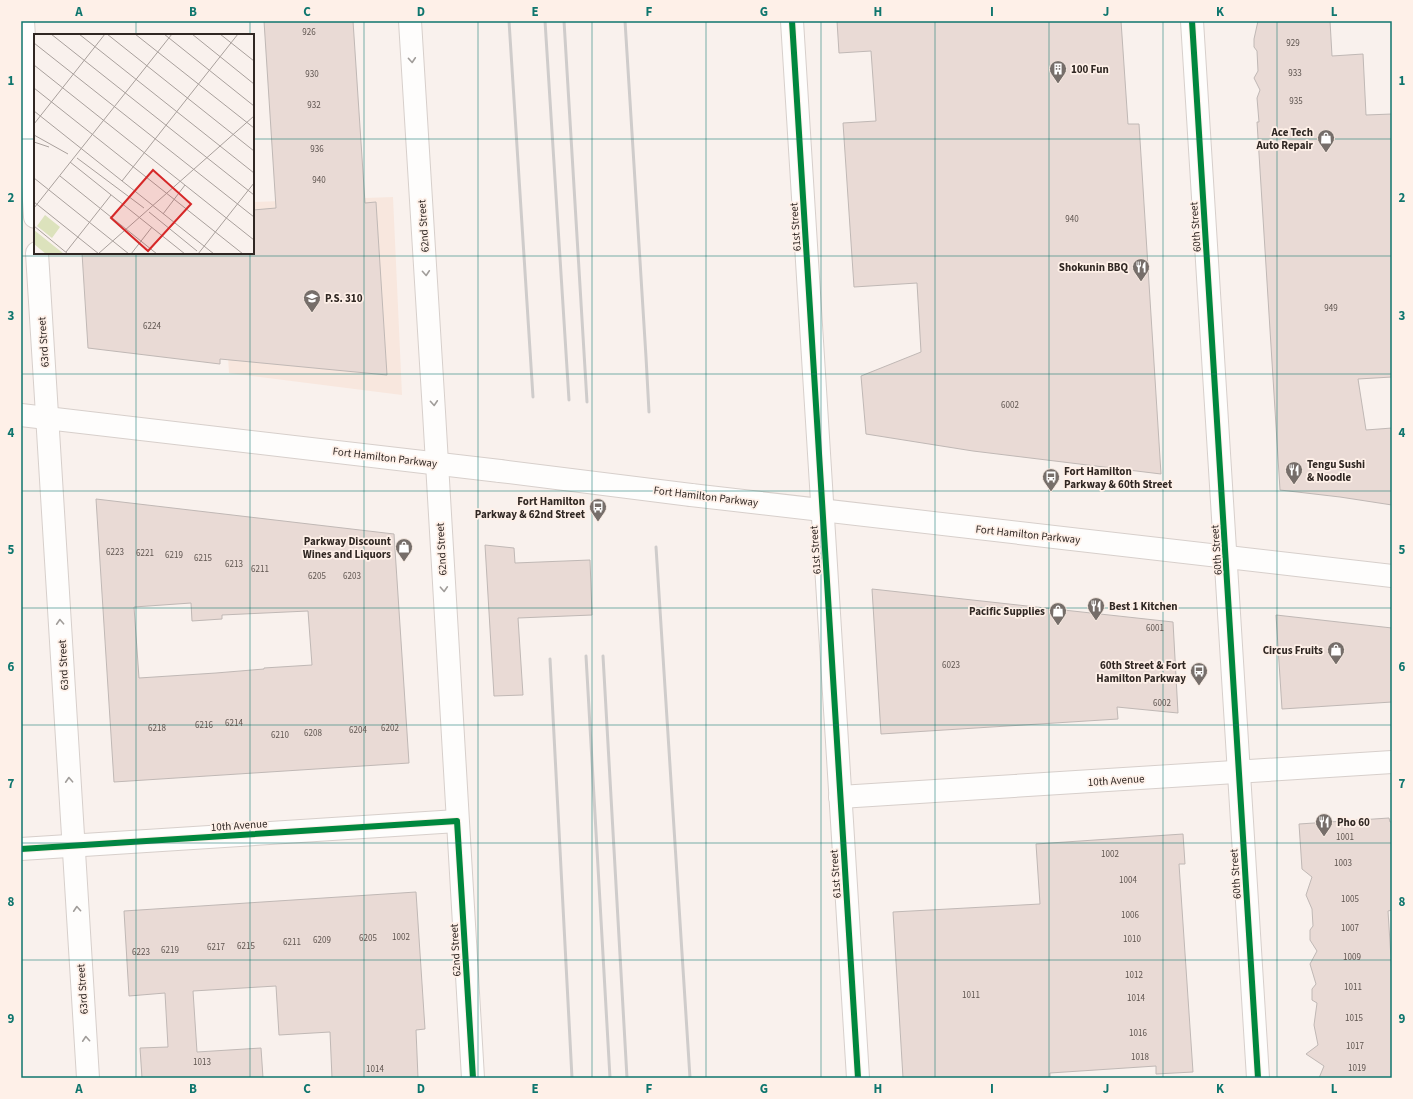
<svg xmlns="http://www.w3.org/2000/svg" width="1413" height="1099" font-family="'Source Sans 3',sans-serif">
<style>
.built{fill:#f8e7de}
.building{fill:#e9dad5;stroke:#c0b8b5;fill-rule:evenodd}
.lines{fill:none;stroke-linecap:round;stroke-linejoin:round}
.street-casing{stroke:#d7cfcb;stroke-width:24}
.secondary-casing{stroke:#d7cfcb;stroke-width:24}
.street{stroke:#fefdfc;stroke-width:22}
.secondary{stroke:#fefdfc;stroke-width:22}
.rail{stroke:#cfcccb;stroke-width:3}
.secondary-bridge-casing{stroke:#d7cfcb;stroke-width:24;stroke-linecap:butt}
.secondary-bridge{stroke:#fefdfc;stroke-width:22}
.cycleway-casing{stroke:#fef0e8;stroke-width:8}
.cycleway{stroke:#00873e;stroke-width:6}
.oneway{stroke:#a19d9a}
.grid{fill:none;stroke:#0f766e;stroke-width:1;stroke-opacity:0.55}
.labels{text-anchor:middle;stroke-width:3.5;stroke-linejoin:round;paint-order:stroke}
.number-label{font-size:9px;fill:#5f5550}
.poi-label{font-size:11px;font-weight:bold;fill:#302723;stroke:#fef0e8;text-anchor:end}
.street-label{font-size:11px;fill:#302723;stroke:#fef0e8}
.inset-road{fill:none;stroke:#a9a09c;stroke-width:1}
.view{fill:#d62828;fill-opacity:0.15;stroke:#d62828;stroke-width:2}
.inset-edge{fill:none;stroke:#302723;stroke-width:2}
.neatline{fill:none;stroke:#0f766e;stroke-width:1.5}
.grid-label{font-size:13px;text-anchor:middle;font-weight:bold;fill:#0f766e}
</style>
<rect width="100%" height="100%" fill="#f9f1ed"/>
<!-- built -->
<path class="built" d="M393,197l9,198 -173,-22 -7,-120h31v-51z"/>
<!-- building -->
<g class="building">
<path d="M264,21h89l12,182 11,-1 11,173 -167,-16v5l-132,-16 -6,-95h171v-43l23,-2z"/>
<path d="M837,21h284l7,103h11l22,350 -188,-23 -107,-17 -5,-58 60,-24 -4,-69 -63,4 -11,-164 33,-2 -5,-70 -32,2z"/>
<path d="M1258,21h72l2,35 31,-2 3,61 26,-1v263l-34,2 8,51 26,-2v77l-52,-8 -60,-7 -23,-368h2l-2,-24 3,-8 -6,-12 4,-7 -1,-20 -3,-4v-8z"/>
<path d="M96,499l298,35 15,229 -295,19zM191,603l1,18 30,-2v-4l86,-4 4,54 -48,3v1l-48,4 -77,5 -5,-71z"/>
<path d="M485,545l29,3 1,15 75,-3 2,55 -74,3 5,77 -29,1z"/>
<path d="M872,589l301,33 5,91 -61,-6 1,12 -237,15z"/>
<path d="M1276,615l116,13v74l-110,7z"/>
<path d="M1389,818l1,4h2v88l-4,1 4,63v104h-73l5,-12 -18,-12 12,-9 -4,-20 3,-22 -5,-3v-11l4,-5 -6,-20 7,-13 -7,-11v-10l3,-4 -1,-17 -6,-14 6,-18 -10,-8 -3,-45z"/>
<path d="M1183,834l2,30h-6l14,208 -37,2v-8l-106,7v5h-147l-10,-166 147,-8 -4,-60z"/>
<path d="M416,892l9,137 -9,1 2,48h-86l-2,-46 -51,3 -3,-49 -83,5 4,61 64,-4 2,30h-121l-2,-30 28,-1 -3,-54 -36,3 -5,-85z"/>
</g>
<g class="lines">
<!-- street casing -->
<g class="street-casing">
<g id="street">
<path d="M23,21l12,196"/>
<path d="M410,21l24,391 39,666"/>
<path d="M792,21l66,1057"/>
<path d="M1192,21l66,1057"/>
<path d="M37,253l51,825"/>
<path d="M840,797l552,-35"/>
<path d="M21,849l436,-28"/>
</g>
</g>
<!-- secondary casing -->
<g class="secondary-casing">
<g id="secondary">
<path d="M21,415l479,56"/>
<path d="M691,495l701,81"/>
</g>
</g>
<!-- street -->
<use href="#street" class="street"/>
<!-- secondary -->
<use href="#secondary" class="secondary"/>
<!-- rail -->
<g class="rail">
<path d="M509,21l24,376"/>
<path d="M545,21l24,379"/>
<path d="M564,21l23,381"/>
<path d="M625,21l21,336 3,55"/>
<path d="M656,547l34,531"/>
<path d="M586,656l24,422"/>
<path d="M603,656l24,422"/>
<path d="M550,659l22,419"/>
</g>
<!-- secondary-bridge casing -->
<g class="secondary-bridge-casing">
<path id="secondary-bridge" d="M500,471l191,24"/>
</g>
<!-- secondary-bridge -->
<use href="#secondary-bridge" class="secondary-bridge"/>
<!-- cycleway casing -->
<g class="cycleway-casing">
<g id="cycleway">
<path d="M792,21l66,1057"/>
<path d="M1192,21l66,1057"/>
<path d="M21,849l436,-28 16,257"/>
</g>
</g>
<!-- cycleway -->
<use href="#cycleway" class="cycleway"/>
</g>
<!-- one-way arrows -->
<defs><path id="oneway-chevron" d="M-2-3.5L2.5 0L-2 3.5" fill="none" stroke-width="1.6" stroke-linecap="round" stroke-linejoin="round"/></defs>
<g class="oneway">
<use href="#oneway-chevron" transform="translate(412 60) rotate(86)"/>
<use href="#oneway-chevron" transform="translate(426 273) rotate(86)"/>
<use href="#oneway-chevron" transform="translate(434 403) rotate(86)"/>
<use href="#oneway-chevron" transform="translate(444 589) rotate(87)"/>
<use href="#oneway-chevron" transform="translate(60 622) rotate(-93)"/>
<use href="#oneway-chevron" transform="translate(69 780) rotate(-93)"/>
<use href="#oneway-chevron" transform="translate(77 909) rotate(-94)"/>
<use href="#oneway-chevron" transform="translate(86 1039) rotate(-94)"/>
</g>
<!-- grid -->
<path class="grid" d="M136,21v14M250,21v14M364,21v1057M478,21v1057M592,21v1057M706,21v1057M821,21v1057M935,21v1057M1049,21v1057M1163,21v1057M1277,21v1057M21,139h14M253,139h1139M136,253v825M250,253v825M21,256h1371M21,374h1371M21,491h1371M21,608h1371M21,725h1371M21,843h1371M21,960h1371"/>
<!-- icons -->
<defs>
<g id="building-pin" transform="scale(0.9)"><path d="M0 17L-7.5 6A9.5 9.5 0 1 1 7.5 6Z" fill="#766e6a" stroke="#fef0e8"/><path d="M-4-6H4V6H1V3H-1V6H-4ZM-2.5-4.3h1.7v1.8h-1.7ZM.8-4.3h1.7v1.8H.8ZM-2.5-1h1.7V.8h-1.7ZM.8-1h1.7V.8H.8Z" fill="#fff"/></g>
<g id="shop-pin" transform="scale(0.9)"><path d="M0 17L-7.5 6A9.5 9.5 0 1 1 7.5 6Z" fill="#766e6a" stroke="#fef0e8"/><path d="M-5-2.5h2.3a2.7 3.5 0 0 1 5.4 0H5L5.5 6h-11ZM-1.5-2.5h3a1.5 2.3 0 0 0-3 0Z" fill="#fff"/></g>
<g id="restaurant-pin" transform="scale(0.9)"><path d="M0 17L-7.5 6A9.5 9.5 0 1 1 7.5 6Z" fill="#766e6a" stroke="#fef0e8"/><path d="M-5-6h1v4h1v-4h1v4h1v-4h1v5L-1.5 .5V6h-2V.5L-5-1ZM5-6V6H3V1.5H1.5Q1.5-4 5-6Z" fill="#fff"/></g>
<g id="school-pin" transform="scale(0.9)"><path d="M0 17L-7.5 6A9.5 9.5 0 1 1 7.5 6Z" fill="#766e6a" stroke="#fef0e8"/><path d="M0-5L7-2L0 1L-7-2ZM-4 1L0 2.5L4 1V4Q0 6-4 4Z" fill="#fff"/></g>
<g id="bus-pin" transform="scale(0.9)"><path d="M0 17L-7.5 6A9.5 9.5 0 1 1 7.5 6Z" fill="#766e6a" stroke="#fef0e8"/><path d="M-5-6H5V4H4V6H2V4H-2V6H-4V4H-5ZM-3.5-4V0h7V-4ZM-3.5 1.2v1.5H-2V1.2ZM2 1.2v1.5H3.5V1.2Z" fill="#fff"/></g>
</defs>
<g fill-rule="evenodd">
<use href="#building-pin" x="1058" y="69"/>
<use href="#shop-pin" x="1326" y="138"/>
<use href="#restaurant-pin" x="1141" y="267"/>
<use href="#school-pin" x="312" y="298"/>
<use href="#restaurant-pin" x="1294" y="470"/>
<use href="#bus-pin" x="1051" y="477"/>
<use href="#bus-pin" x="598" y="507"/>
<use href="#shop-pin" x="404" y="547"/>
<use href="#restaurant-pin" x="1096" y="606"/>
<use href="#shop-pin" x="1058" y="611"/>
<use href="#shop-pin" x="1336" y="650"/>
<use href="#bus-pin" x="1199" y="671"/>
<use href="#restaurant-pin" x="1324" y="822"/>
</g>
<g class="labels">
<!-- number labels -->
<g class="number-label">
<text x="309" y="35">926</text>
<text x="1293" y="46">929</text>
<text x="1295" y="76">933</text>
<text x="312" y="77">930</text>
<text x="1296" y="104">935</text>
<text x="314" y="108">932</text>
<text x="317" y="152">936</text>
<text x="319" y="183">940</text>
<text x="1072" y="222">940</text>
<text x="1331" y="311">949</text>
<text x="152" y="329">6224</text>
<text x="1010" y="408">6002</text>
<text x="115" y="555">6223</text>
<text x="145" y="556">6221</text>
<text x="174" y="558">6219</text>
<text x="203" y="561">6215</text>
<text x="234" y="567">6213</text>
<text x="260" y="572">6211</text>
<text x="317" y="579">6205</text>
<text x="352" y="579">6203</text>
<text x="1155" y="631">6001</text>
<text x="951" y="668">6023</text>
<text x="1162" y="706">6002</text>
<text x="234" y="726">6214</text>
<text x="204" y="728">6216</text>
<text x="157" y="731">6218</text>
<text x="390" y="731">6202</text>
<text x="358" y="733">6204</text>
<text x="313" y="736">6208</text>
<text x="280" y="738">6210</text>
<text x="1345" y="840">1001</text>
<text x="1110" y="857">1002</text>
<text x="1343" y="866">1003</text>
<text x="1128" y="883">1004</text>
<text x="1350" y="902">1005</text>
<text x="1130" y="918">1006</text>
<text x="1350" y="931">1007</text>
<text x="401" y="940">1002</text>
<text x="368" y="941">6205</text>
<text x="1132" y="942">1010</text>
<text x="322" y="943">6209</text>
<text x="292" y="945">6211</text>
<text x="246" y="949">6215</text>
<text x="216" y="950">6217</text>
<text x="170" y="953">6219</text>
<text x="141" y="955">6223</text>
<text x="1352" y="960">1009</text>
<text x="1134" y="978">1012</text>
<text x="1353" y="990">1011</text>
<text x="971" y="998">1011</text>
<text x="1136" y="1001">1014</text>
<text x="1354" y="1021">1015</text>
<text x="1138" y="1036">1016</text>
<text x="1355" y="1049">1017</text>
<text x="1140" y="1060">1018</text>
<text x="202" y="1065">1013</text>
<text x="1357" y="1071">1019</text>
<text x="375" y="1072">1014</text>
</g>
<!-- poi labels -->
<g class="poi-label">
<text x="1071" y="73" text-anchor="start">100 Fun</text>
<text x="1313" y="136">Ace Tech<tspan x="1313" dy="13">Auto Repair</tspan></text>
<text x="1128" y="271">Shokunin BBQ</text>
<text x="325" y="302" text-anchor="start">P.S. 310</text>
<text x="1307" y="468" text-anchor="start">Tengu Sushi<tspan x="1307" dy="13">&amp; Noodle</tspan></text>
<text x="1064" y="475" text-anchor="start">Fort Hamilton<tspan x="1064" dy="13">Parkway &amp; 60th Street</tspan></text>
<text x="585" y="505">Fort Hamilton<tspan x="585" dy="13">Parkway &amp; 62nd Street</tspan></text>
<text x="391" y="545">Parkway Discount<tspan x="391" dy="13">Wines and Liquors</tspan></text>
<text x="1109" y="610" text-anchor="start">Best 1 Kitchen</text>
<text x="1045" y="615">Pacific Supplies</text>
<text x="1323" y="654">Circus Fruits</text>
<text x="1186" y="669">60th Street &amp; Fort<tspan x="1186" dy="13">Hamilton Parkway</tspan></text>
<text x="1337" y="826" text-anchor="start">Pho 60</text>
</g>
<!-- street labels -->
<g class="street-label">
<text transform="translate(423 226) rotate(-94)" y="4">62nd Street</text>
<text transform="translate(795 227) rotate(-94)" y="4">61st Street</text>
<text transform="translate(1195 227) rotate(-94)" y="4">60th Street</text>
<text transform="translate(43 342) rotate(-94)" y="4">63rd Street</text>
<text transform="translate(385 457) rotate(7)" y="4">Fort Hamilton Parkway</text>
<text transform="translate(706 496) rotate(7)" y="4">Fort Hamilton Parkway</text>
<text transform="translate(1028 534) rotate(6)" y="4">Fort Hamilton Parkway</text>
<text transform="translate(441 549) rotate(-93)" y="4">62nd Street</text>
<text transform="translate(815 550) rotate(-94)" y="4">61st Street</text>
<text transform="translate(1216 550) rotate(-94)" y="4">60th Street</text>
<text transform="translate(63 665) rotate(-93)" y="4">63rd Street</text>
<text transform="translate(1116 780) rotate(-4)" y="4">10th Avenue</text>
<text transform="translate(239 825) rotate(-4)" y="4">10th Avenue</text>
<text transform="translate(835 874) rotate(-94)" y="4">61st Street</text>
<text transform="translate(1235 874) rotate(-94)" y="4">60th Street</text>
<text transform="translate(455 950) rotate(-93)" y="4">62nd Street</text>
<text transform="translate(82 989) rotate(-94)" y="4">63rd Street</text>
</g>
</g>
<!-- overview -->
<g transform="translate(34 34)">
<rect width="220" height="220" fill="#f9f1ed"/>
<path d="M11,181l15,12 -8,11 -15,-12zM0,196l30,24h-18l-12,-10z" fill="#dce2bc"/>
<path class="inset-road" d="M17,0l203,161M45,0l175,139M73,0l147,117M101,0l119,94M130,0l90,72M158,0l62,50M186,0l34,27M0,9l220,174M0,31l220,175M0,54l209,166M0,77l180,143M0,90l71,-90M0,101l34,19M0,108l15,5M43,124l67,50M36,128l115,92M26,142l97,78M0,144l95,76M88,147l116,-147M0,168l65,52M0,174l138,-174M115,178l48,39M129,180l22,-29M0,192l34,28M32,218l45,-57M64,220l156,-138M97,220l21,-27M164,220l56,-71"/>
<path class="view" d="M119,136l38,34 -43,47 -37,-33z"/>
<rect width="220" height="220" class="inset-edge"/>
</g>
<!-- border -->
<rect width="1413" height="1099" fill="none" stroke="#fef0e8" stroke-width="44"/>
<rect x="22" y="22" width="1369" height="1055" class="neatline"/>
<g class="grid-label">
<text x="79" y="16">A</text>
<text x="193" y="16">B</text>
<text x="307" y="16">C</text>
<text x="421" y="16">D</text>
<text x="535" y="16">E</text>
<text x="649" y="16">F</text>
<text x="764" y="16">G</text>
<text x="878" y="16">H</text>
<text x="992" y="16">I</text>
<text x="1106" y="16">J</text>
<text x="1220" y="16">K</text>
<text x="1334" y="16">L</text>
<text x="11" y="85">1</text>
<text x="1402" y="85">1</text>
<text x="11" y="202">2</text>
<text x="1402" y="202">2</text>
<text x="11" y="320">3</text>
<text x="1402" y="320">3</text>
<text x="11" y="437">4</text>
<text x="1402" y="437">4</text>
<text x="11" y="554">5</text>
<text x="1402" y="554">5</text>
<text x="11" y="671">6</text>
<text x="1402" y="671">6</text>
<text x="11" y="788">7</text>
<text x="1402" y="788">7</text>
<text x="11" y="906">8</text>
<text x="1402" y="906">8</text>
<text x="11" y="1023">9</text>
<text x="1402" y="1023">9</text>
<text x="79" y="1093">A</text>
<text x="193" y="1093">B</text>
<text x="307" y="1093">C</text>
<text x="421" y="1093">D</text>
<text x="535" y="1093">E</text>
<text x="649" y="1093">F</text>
<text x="764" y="1093">G</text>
<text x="878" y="1093">H</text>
<text x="992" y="1093">I</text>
<text x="1106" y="1093">J</text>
<text x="1220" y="1093">K</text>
<text x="1334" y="1093">L</text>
</g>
</svg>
